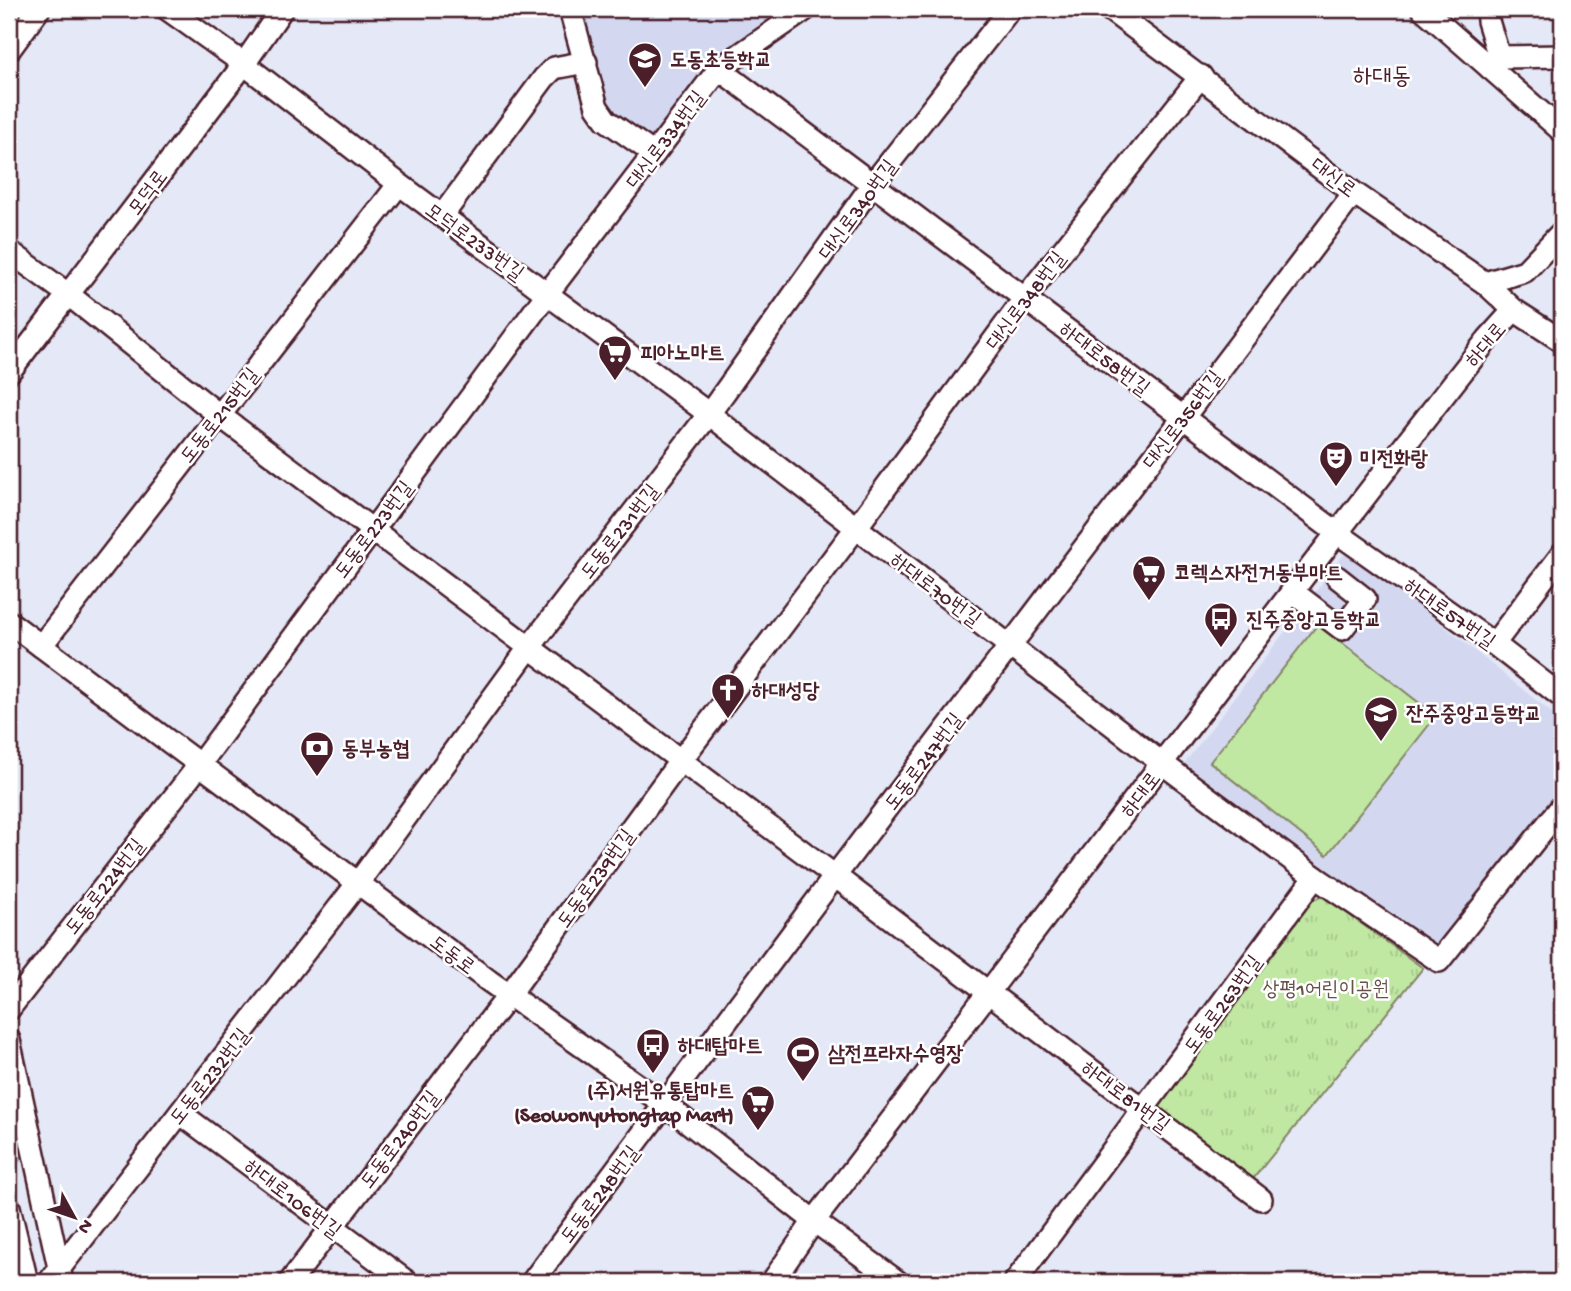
<svg xmlns="http://www.w3.org/2000/svg" width="1571" height="1291" font-family="'Gochi Hand','Poor Story',sans-serif">
<style>
.built{fill:#d3d8f0}
.park{fill:url(#park-tufts);stroke:#858467;stroke-width:2}
.pitch{fill:#c0e8a3;stroke:#858467;stroke-width:2}
.lines{fill:none;stroke-linecap:round;stroke-linejoin:round}
.stream{stroke:#74939f;stroke-width:5}
.minor-casing{stroke:#4a1f2b;stroke-width:26}
.minor{stroke:#fff;stroke-width:21}
.labels{text-anchor:middle;stroke-width:5;stroke-linejoin:round;paint-order:stroke}
.poi-label{font-size:21px;font-weight:bold;fill:#4a1f2b;stroke:#fff;text-anchor:start}
.street-label{font-size:21px;fill:#4a1f2b;stroke:#fff}
.park-label{font-size:21px;fill:#685149;stroke:#fff}
.quarter-label{font-size:24px;fill:#4a1f2b;stroke:#fff}
</style>
<defs>
<pattern id="park-tufts" width="24" height="20" patternUnits="userSpaceOnUse" patternTransform="scale(1.75)"><rect width="24" height="20" fill="#c0e8a3"/><path d="M3 7l-1-3M5 7V3M7 7l1-3M15 17l-1-3M17 17v-4M19 17l1-3" fill="none" stroke="#a6c78c"/></pattern>
</defs>
<rect width="100%" height="100%" fill="#e5e8f6"/>
<filter id="ink" filterUnits="userSpaceOnUse"><feTurbulence type="fractalNoise" baseFrequency=".0143" numOctaves="2"/><feDisplacementMap in="SourceGraphic" scale="14" xChannelSelector="R" yChannelSelector="G"/><feConvolveMatrix kernelMatrix="1 2 1 2 8 2 1 2 1" color-interpolation-filters="sRGB"/></filter>
<g filter="url(#ink)">
<!-- built -->
<g class="built">
<path d="M576,9h215l-80,54 -60,78 -43,-26z"/>
<path d="M1348,549l214,172v70l-123,161 -255,-188z"/>
</g>
<!-- park -->
<path class="park" d="M1323,896l100,72 -170,211 -97,-74 157,-205z"/>
<!-- pitch -->
<path class="pitch" d="M1318,624l118,92 -109,139 -117,-93z"/>
<g class="lines">
<!-- stream -->
<path class="stream" d="M9,1121l9,39"/>
<!-- minor casing -->
<g class="minor-casing">
<g id="minor">
<path d="M167,9l77,55 155,120 310,230 454,350 152,113 -300,405"/>
<path d="M570,9l27,98 9,13 48,34"/>
<path d="M1109,9l245,184 131,90 29,27 48,31"/>
<path d="M1423,9l139,122"/>
<path d="M1487,9l1,12 11,36"/>
<path d="M9,50l30,-41"/>
<path d="M1490,68l9,-11 63,-1"/>
<path d="M719,69l617,463 158,112 68,53"/>
<path d="M442,216l102,-138 10,-10 32,-6"/>
<path d="M9,251l60,44 150,120 616,461 426,323"/>
<path d="M1485,283l40,-12 37,-39"/>
<path d="M9,372l235,-308 38,-55"/>
<path d="M1292,591l50,38 23,-30 -28,-22"/>
<path d="M9,622l480,359 177,124 148,116 84,61"/>
<path d="M1494,644l68,-90"/>
<path d="M41,646l358,-462"/>
<path d="M1315,877l124,84 123,-155"/>
<path d="M9,1009l191,-245 347,-470 172,-225 87,-60"/>
<path d="M9,1040l52,237"/>
<path d="M180,1113l227,169"/>
<path d="M9,1207l18,75"/>
<path d="M49,1282l309,-399 171,-235 180,-234 163,-229 138,-176"/>
<path d="M290,1282l219,-287 172,-235 175,-232 169,-230 176,-222"/>
<path d="M532,1282l303,-406 519,-683"/>
<path d="M772,1282l42,-61c226,-293 445,-592 674,-882l26,-29"/>
</g>
</g>
<!-- minor -->
<use href="#minor" class="minor"/>
</g>
</g>
<!-- icons -->
<defs>
<g id="school-pin" transform="scale(1.75)"><path d="M0 17L-7.5 6A9.5 9.5 0 1 1 7.5 6Z" fill="#4a1f2b" stroke="#fff"/><path d="M0-5L7-2L0 1L-7-2ZM-4 1L0 2.5L4 1V4Q0 6-4 4Z" fill="#fff"/></g>
<g id="supermarket-pin" transform="scale(1.75)"><path d="M0 17L-7.5 6A9.5 9.5 0 1 1 7.5 6Z" fill="#4a1f2b" stroke="#fff"/><path d="M-6-5.5h2.5l.6 2H6L4.5 2H-2.5L-4.4-4H-6ZM-1.5 3.2a1.3 1.3 0 1 0 .1 0ZM3 3.2a1.3 1.3 0 1 0 .1 0Z" fill="#fff"/></g>
<g id="theatre-pin" transform="scale(1.75)"><path d="M0 17L-7.5 6A9.5 9.5 0 1 1 7.5 6Z" fill="#4a1f2b" stroke="#fff"/><path d="M-5-5.5Q0-4 5-5.5V0Q5 5 0 6Q-5 5-5 0ZM-3.3-2.5H-1v1.5H-3.3ZM1-2.5H3.3v1.5H1ZM-2.8 1Q0 5.5 2.8 1Z" fill="#fff"/></g>
<g id="bus-pin" transform="scale(1.75)"><path d="M0 17L-7.5 6A9.5 9.5 0 1 1 7.5 6Z" fill="#4a1f2b" stroke="#fff"/><path d="M-5-6H5V4H4V6H2V4H-2V6H-4V4H-5ZM-3.5-4V0h7V-4ZM-3.5 1.2v1.5H-2V1.2ZM2 1.2v1.5H3.5V1.2Z" fill="#fff"/></g>
<g id="church-pin" transform="scale(1.75)"><path d="M0 17L-7.5 6A9.5 9.5 0 1 1 7.5 6Z" fill="#4a1f2b" stroke="#fff"/><path d="M-1.2-6h2.4v3.5h3.3v2.4h-3.3V6h-2.4V-.1h-3.3v-2.4h3.3Z" fill="#fff"/></g>
<g id="bank-pin" transform="scale(1.75)"><path d="M0 17L-7.5 6A9.5 9.5 0 1 1 7.5 6Z" fill="#4a1f2b" stroke="#fff"/><path d="M-6-4H6V4H-6ZM0-2.3a2.3 2.3 0 1 0 0 4.6a2.3 2.3 0 1 0 0-4.6Z" fill="#fff"/></g>
<g id="stadium-pin" transform="scale(1.75)"><path d="M0 17L-7.5 6A9.5 9.5 0 1 1 7.5 6Z" fill="#4a1f2b" stroke="#fff"/><path d="M0-5a6.5 5 0 1 0 0 10a6.5 5 0 1 0 0-10ZM-3.5-1.8h7v3.6h-7Z" fill="#fff"/></g>
</defs>
<g fill-rule="evenodd">
<use href="#school-pin" x="645" y="59"/>
<use href="#supermarket-pin" x="615" y="352"/>
<use href="#theatre-pin" x="1336" y="458"/>
<use href="#supermarket-pin" x="1149" y="572"/>
<use href="#bus-pin" x="1221" y="619"/>
<use href="#church-pin" x="728" y="690"/>
<use href="#school-pin" x="1381" y="713"/>
<use href="#bank-pin" x="317" y="748"/>
<use href="#bus-pin" x="653" y="1045"/>
<use href="#stadium-pin" x="803" y="1053"/>
<use href="#supermarket-pin" x="758" y="1102"/>
</g>
<g class="labels">
<!-- poi labels -->
<g class="poi-label">
<text x="670" y="66">도동초등학교</text>
<text x="640" y="359">피아노마트</text>
<text x="1360" y="465">미전화랑</text>
<text x="1174" y="579">코렉스자전거동부마트</text>
<text x="1246" y="626">진주중앙고등학교</text>
<text x="752" y="697">하대성당</text>
<text x="1406" y="720">잔주중앙고등학교</text>
<text x="342" y="755">동부농협</text>
<text x="678" y="1052">하대탑마트</text>
<text x="828" y="1060">삼전프라자수영장</text>
<text x="734" y="1097" text-anchor="end">(주)서원유통탑마트<tspan x="734" dy="24">(Seowonyutongtap Mart)</tspan></text>
</g>
<!-- street labels -->
<g class="street-label">
<text transform="translate(665 139) rotate(-53)" y="7">대신로334번길</text>
<text transform="translate(1334 177) rotate(37)" y="7">대신로</text>
<text transform="translate(147 192) rotate(-53)" y="7">모덕로</text>
<text transform="translate(857 209) rotate(-54)" y="7">대신로340번길</text>
<text transform="translate(475 241) rotate(36)" y="7">모덕로233번길</text>
<text transform="translate(1025 300) rotate(-53)" y="7">대신로348번길</text>
<text transform="translate(1485 344) rotate(-50)" y="7">하대로</text>
<text transform="translate(1105 358) rotate(37)" y="7">하대로58번길</text>
<text transform="translate(219 415) rotate(-52)" y="7">도동로215번길</text>
<text transform="translate(1182 419) rotate(-53)" y="7">대신로356번길</text>
<text transform="translate(373 529) rotate(-53)" y="7">도동로223번길</text>
<text transform="translate(619 531) rotate(-52)" y="7">도동로231번길</text>
<text transform="translate(936 589) rotate(37)" y="7">하대로70번길</text>
<text transform="translate(1450 613) rotate(35)" y="7">하대로57번길</text>
<text transform="translate(923 761) rotate(-53)" y="7">도동로247번길</text>
<text transform="translate(1140 794) rotate(-53)" y="7">하대로</text>
<text transform="translate(595 878) rotate(-54)" y="7">도동로239번길</text>
<text transform="translate(104 886) rotate(-52)" y="7">도동로224번길</text>
<text transform="translate(453 954) rotate(37)" y="7">도동로</text>
<text transform="translate(1222 1004) rotate(-54)" y="7">도동로263번길</text>
<text transform="translate(209 1076) rotate(-52)" y="7">도동로232번길</text>
<text transform="translate(1126 1096) rotate(37)" y="7">하대로81번길</text>
<text transform="translate(399 1139) rotate(-53)" y="7">도동로240번길</text>
<text transform="translate(599 1194) rotate(-53)" y="7">도동로248번길</text>
<text transform="translate(293 1198) rotate(37)" y="7">하대로106번길</text>
</g>
<!-- park labels -->
<g class="park-label">
<text x="1326" y="995">상평1어린이공원</text>
</g>
<!-- quarter labels -->
<g class="quarter-label">
<text x="1382" y="83">하대동</text>
</g>
</g>
<!-- margin -->
<rect width="1571" height="1291" fill="none" stroke="#fff" stroke-width="35"/>
<rect x="18" y="18" width="1536" height="1256" fill="none" stroke="#4a1f2b" stroke-width="2.5" filter="url(#ink)"/>
<!-- north arrow -->
<g transform="translate(74 1217) rotate(130)" stroke="#ffffff" stroke-width="5" paint-order="stroke">
<path d="M0-5L12 26L0 18L-12 26Z" fill="#4a1f2b"/>
<text y="-10" font-size="19" font-weight="bold" text-anchor="middle" fill="#4a1f2b">N</text>
</g>
</svg>
